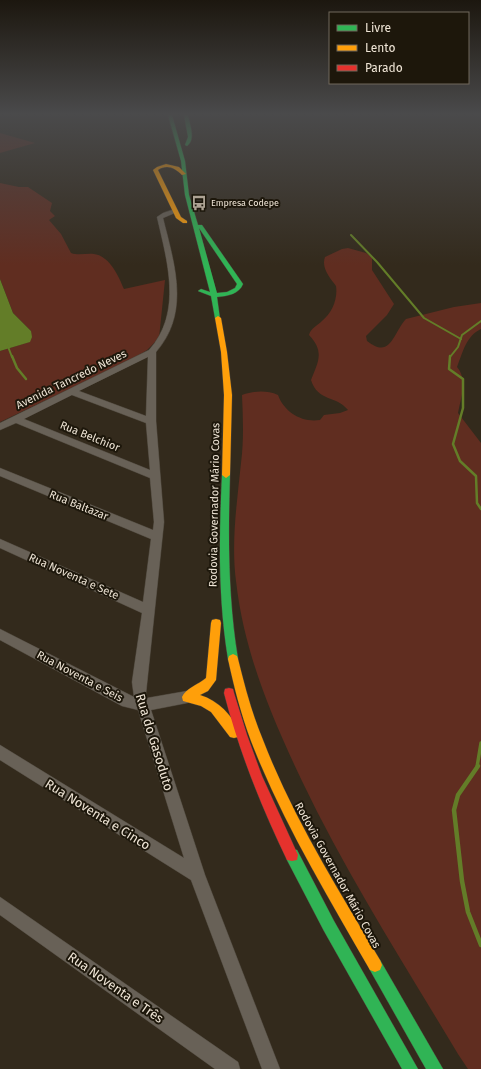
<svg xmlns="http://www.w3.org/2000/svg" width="481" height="1069" font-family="'Fira Sans',sans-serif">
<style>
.green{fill:#602d20}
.water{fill:#637d28}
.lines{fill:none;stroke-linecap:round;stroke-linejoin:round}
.stream-far3{stroke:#637d28;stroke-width:2}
.stream-far2{stroke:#637d28;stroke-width:2.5}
.stream-far1{stroke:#637d28;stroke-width:3.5}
.stream{stroke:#637d28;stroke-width:4.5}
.street-casing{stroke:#4c453a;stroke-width:1}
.fast-casing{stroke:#4c453a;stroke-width:1}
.slow-casing{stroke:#4c453a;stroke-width:1}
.jam-casing{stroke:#4c453a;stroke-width:1}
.street{fill:#686157;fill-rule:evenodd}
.fast{fill:#30b455;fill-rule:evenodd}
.slow{fill:#ff9f0a;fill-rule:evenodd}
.jam{fill:#e5322d;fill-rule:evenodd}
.labels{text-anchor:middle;stroke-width:4;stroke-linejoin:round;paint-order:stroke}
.far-poi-label{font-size:9px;fill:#eee4d5;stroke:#1d170b;text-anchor:start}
.street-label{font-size:11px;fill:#eee4d5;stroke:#1d170b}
.near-street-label{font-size:13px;fill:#eee4d5;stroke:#1d170b}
</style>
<rect width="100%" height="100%" fill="#332a1c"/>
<!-- green -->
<g class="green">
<path d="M0,133l35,10 -35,10z"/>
<path d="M0,183l19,4h9l24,16 -2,8 5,5 -6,4 12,14 10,19c8,3 15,0 23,1 16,2 25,23 30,35l41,-9 -6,58 -12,12 -14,9 -133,63v-71l29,-9 2,-11 -18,-18 -13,-34z"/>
<path d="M348,248l18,5 6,4v13l22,34 -7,11 -21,21 1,5c24,19 26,-8 39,-22l48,-12 27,-4v26c-15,7 -18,23 -24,38 11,13 4,30 1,46l23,30v626h-13l-10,-15c-54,-90 -111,-179 -156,-273 -31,-65 -58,-129 -66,-200 -5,-39 1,-79 5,-118 3,-23 2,-45 1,-68 12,-4 24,-5 36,0 6,17 24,28 42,25l4,-5 16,-2 8,-3c-12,-15 -30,-8 -37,-30 7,-18 14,-28 -2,-45 2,-7 8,-9 13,-14 10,-8 16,-22 14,-35 -6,-8 -15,-18 -11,-29l17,-8z"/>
</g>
<!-- water -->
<path class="water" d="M0,279l13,34 18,18 1,6 -2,5 -30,9z"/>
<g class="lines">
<!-- stream-far3 -->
<g class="stream-far3">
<path d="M351,235l26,27 47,56 37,21"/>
<path d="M7,344l5,13"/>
<path d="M450,357l8,-10 4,-12 19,-14"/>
</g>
<!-- stream-far2 -->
<g class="stream-far2">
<path d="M12,356l5,12 9,11"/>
<path d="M450,356l-1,13 14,10v29l-10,36 7,17 16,15 1,27 4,6"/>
</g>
<!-- stream-far1 -->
<path class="stream-far1" d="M477,767l4,-24"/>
<!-- stream -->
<path class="stream" d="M478,766l-20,29 -4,15 8,71 6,31 13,33"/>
<!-- street casing -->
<g class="street-casing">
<g id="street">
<path d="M175,209l3,2 -1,1 -14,6c11,45 28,94 -7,134v69l8,101 -18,171 1,5 40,-7 5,2 2,4 -2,4 -5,2 -36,7 54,165 75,194h-18l-71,-189 -191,-120v-15l184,113 -46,-148 -16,-4 -122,-66v-11l134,68 -2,-15 10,-69 -142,-65v-9l143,63 8,-63 -151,-63v-8l153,62 1,-8 -4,-44 -134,-55 -16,7v-7l149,-73c34,-38 18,-89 8,-133l6,-4zM148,357l-2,59 -67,-25zM72,395l74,28 4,47 -126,-51z"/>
<path d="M0,897l238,165 2,7h-25l-215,-154z"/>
</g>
</g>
<!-- fast casing -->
<g class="fast-casing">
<g id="fast">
<path d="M168,115h4l13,46 4,34 9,30h4l41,59c-4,10 -15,12 -26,13l3,22 -5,-1 -4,-22 -13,-5 3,-2 9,3 -25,-97 -4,-34zM199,228l38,56 -2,4 -8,4 -10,1z"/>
<path d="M184,115h4c2,10 8,25 -1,31l-2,-1 3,-8z"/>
<path d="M226,472l4,3c-2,62 -2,123 8,184l-1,3 -4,2 -4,-2 -1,-3c-10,-61 -9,-122 -6,-184z"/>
<path d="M292,849l5,1 37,71 84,148h-16l-78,-138 -37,-71 -1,-5 1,-5z"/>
<path d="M375,958l5,2 63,109h-17l-56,-99 -2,-5 2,-5z"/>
</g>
</g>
<!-- slow casing -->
<g class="slow-casing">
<g id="slow">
<path d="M166,164l13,3 7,7 -4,1c-7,-7 -15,-11 -24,-5l23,47 6,4v2h-4l-7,-5 -23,-48 4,-3z"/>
<path d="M218,316l3,2 6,34 5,43 -2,80 -4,3 -4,-3 2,-80 -3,-43 -6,-34z"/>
<path d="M216,619l4,1 1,3 -5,57 -8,11 -8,4c19,6 32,20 40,38l-2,4 -4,1 -4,-1 -19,-25 -10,-6 -18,-5 -1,-4c3,-8 17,-13 24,-19l5,-55 1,-3z"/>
<path d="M233,654l4,2 1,3c7,28 14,55 25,81 30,78 75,149 117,220l2,5 -2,5 -5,2 -5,-2c-43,-75 -88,-149 -119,-229 -10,-27 -17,-54 -23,-82l1,-3z"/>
</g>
</g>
<!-- jam casing -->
<g class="jam-casing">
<path id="jam" d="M229,688l4,1 1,4 13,42 15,41 36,79 -1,5 -5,1 -5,-1c-26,-54 -48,-109 -63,-167l1,-4z"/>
</g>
<!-- street -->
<use href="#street" class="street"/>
<!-- fast -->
<use href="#fast" class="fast"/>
<!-- slow -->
<use href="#slow" class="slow"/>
<!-- jam -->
<use href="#jam" class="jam"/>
</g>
<!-- sky -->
<linearGradient id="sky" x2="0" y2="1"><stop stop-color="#1c170f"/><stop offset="0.43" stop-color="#4a4a4b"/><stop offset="1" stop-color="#4a4a4b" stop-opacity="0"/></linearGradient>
<rect width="481" height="265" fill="url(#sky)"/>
<!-- icons -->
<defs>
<g id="bus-bare" transform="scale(1.2)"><path d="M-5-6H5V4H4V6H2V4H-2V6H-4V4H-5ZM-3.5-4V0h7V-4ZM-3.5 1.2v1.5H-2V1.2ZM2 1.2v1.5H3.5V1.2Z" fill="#ada394" stroke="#1d170b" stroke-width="2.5" paint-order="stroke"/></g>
</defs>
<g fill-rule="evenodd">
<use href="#bus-bare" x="199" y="203"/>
</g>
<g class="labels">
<!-- far-poi labels -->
<g class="far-poi-label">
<text x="211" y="206">Empresa Codepe</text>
</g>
<!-- street labels -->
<g class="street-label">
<text transform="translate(71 379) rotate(-26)" y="4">Avenida Tancredo Neves</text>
<text transform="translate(90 436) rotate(22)" y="4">Rua Belchior</text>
<text transform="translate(79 505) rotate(22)" y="4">Rua Baltazar</text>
<text transform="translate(214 505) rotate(-89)" y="4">Rodovia Governador Mário Covas</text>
<text transform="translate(74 576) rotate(24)" y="4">Rua Noventa e Sete</text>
<text transform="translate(80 676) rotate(28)" y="4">Rua Noventa e Seis</text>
<text transform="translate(338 875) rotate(61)" y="4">Rodovia Governador Mário Covas</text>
</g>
<!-- near-street labels -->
<g class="near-street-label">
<text transform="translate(155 742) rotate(73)" y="5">Rua do Gasoduto</text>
<text transform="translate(98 814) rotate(32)" y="5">Rua Noventa e Cinco</text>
<text transform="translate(116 987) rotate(35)" y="5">Rua Noventa e Três</text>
</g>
</g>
<!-- legend -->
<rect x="329" y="12" width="140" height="72" fill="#1d170b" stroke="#71695c"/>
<rect x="337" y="25" width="20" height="6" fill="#30b455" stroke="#71695c"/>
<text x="365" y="32" font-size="12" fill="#eee4d5">Livre</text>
<rect x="337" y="45" width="20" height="6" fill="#ff9f0a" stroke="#71695c"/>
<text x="365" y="52" font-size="12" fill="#eee4d5">Lento</text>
<rect x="337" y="65" width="20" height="6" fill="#e5322d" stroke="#71695c"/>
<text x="365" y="72" font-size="12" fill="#eee4d5">Parado</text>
</svg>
